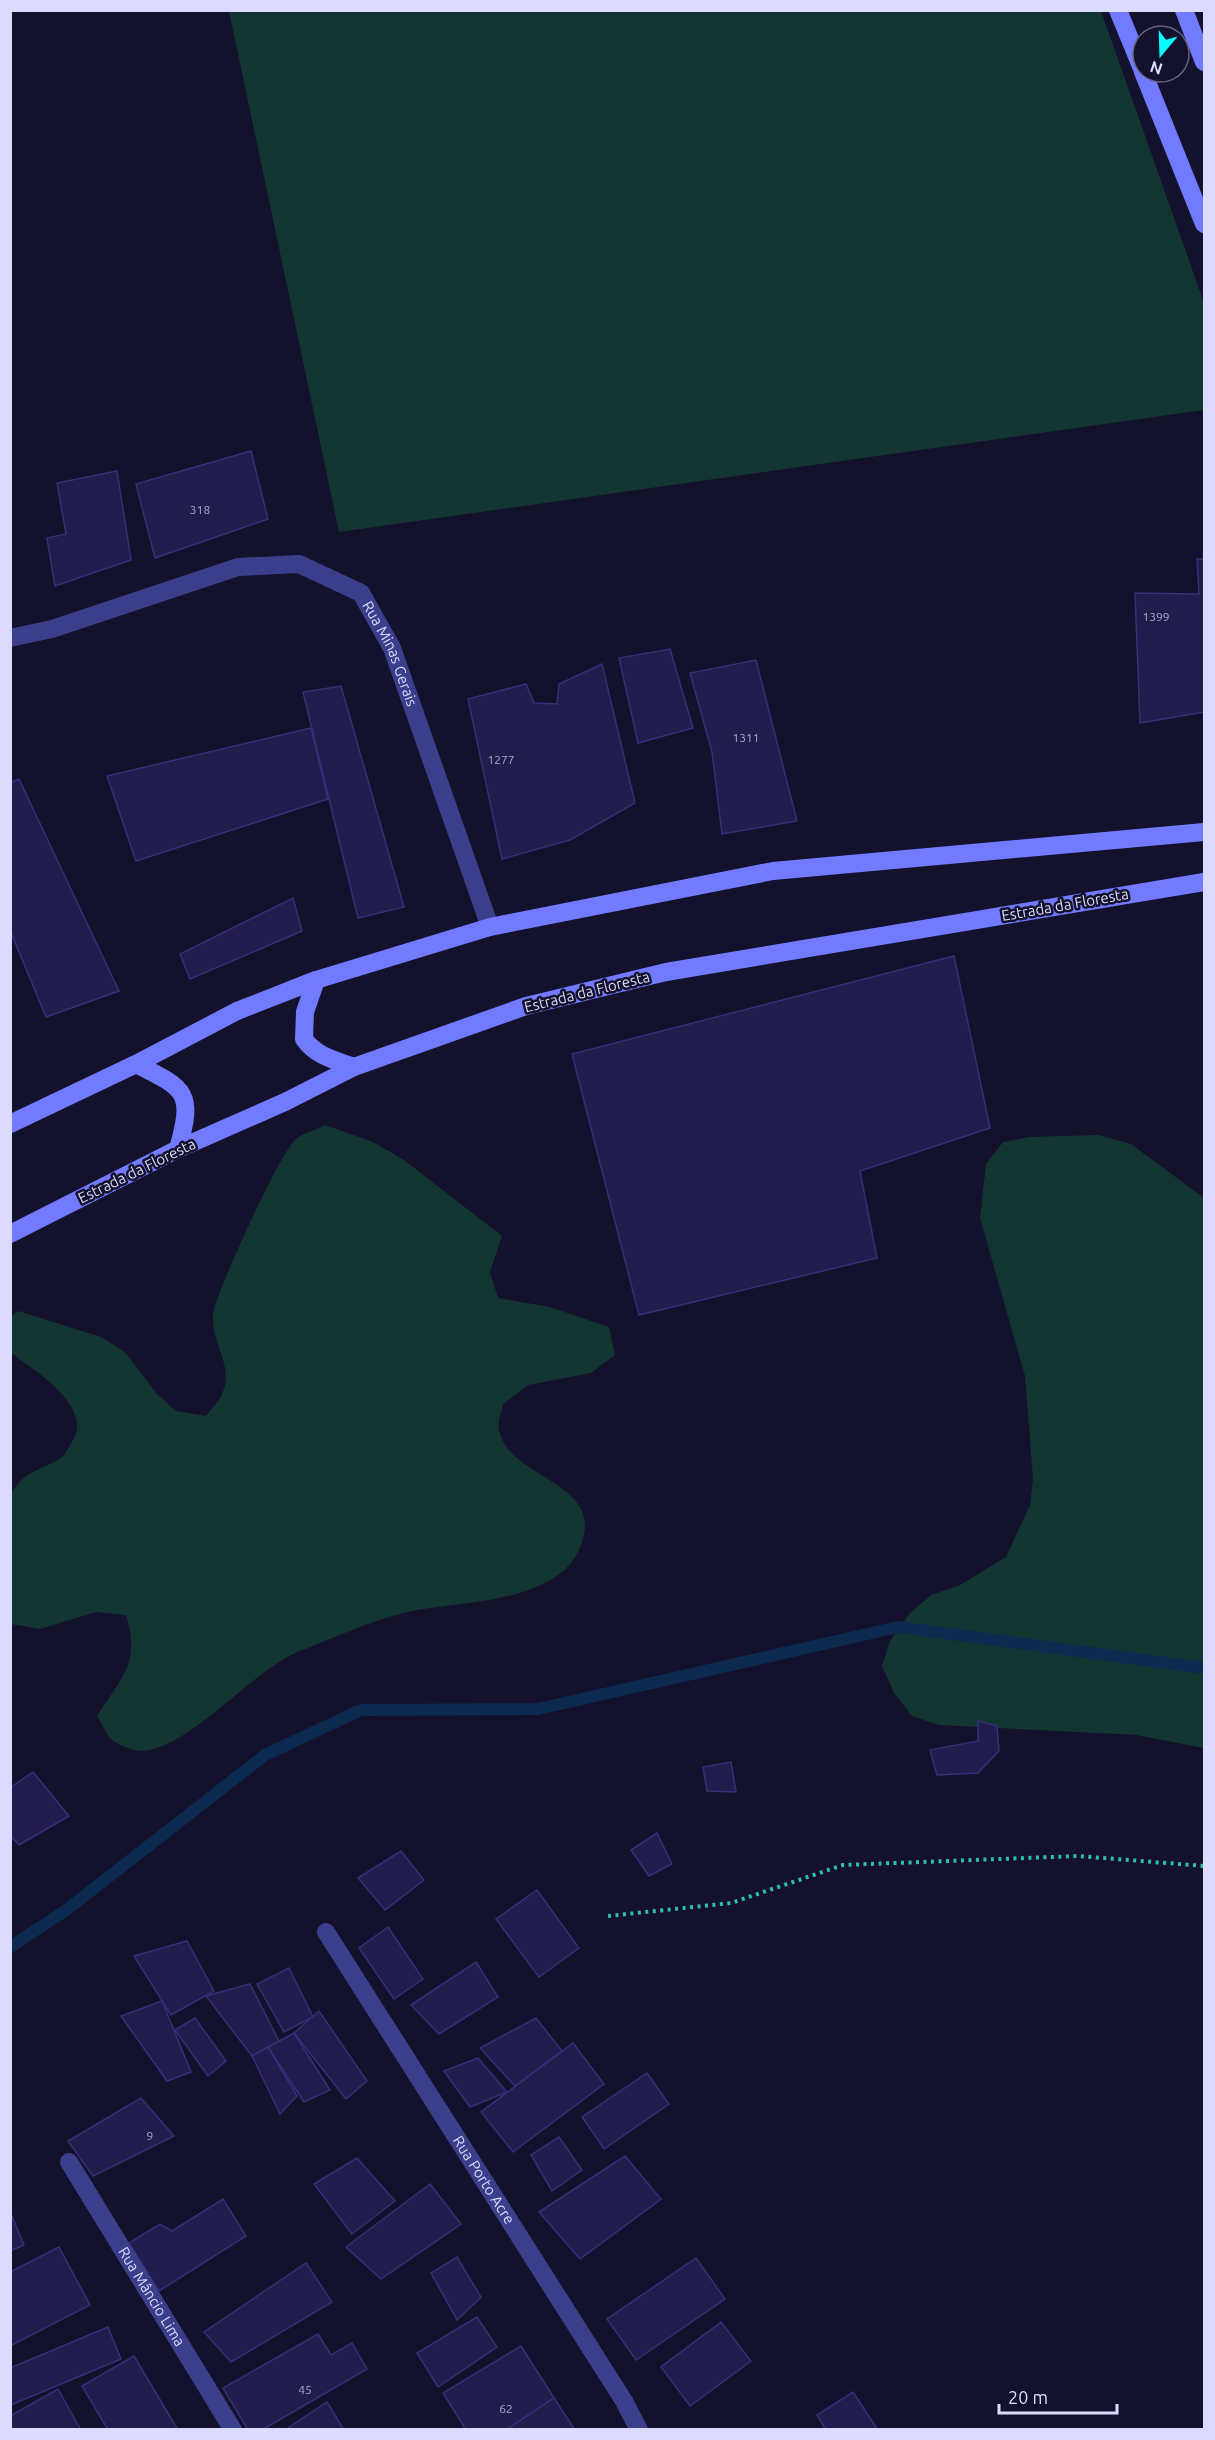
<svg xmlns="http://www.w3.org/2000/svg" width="1215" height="2440" font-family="Ubuntu,sans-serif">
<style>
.green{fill:#133531}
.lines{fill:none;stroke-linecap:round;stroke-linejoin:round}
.stream{stroke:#0c2a4f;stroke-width:12}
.building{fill:#221c4c;stroke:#362e79;stroke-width:1.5}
.path{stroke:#2fbfaa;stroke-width:4;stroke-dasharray:3 4.5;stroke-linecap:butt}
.street{stroke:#3b3f8b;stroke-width:18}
.secondary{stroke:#727aff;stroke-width:18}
.labels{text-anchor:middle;stroke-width:5;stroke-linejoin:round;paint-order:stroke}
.number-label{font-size:12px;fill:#aeabd2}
.street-label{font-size:15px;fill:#dcdbff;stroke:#13112b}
</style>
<rect width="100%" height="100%" fill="#13112b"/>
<!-- green -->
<g class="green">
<path d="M229,11h872l103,292v107l-865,122z"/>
<path d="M325,1125l48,17 31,18 98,76 -12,36 8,26 52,9 59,20 6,28 -24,18 -63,12 -25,19c-1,7 -6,19 -4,27 13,50 106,50 82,114 -22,61 -125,55 -178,68 -35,9 -69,25 -103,38 -46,17 -112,100 -160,100 -6,0 -20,-6 -25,-9 -8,-4 -13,-19 -18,-26 25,-39 44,-53 29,-101l-30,-3 -56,17 -29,-5v-130c12,-22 27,-23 47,-34 6,-3 10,-12 14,-18 23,-35 -38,-72 -61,-89v-37l7,-5 83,26 24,15 32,42 19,17 30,5c5,-7 13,-15 16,-22 13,-28 -12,-52 -9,-80 3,-22 67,-162 83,-175 7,-6 20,-9 29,-14z"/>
<path d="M1099,1135l32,9 73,54v550l-68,-13 -197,-10 -27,-9 -18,-23 -12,-27 8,-25 20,-28 21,-18 29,-10 46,-28 24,-52 3,-26 -8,-103 -45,-158 6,-54 17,-22 27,-5z"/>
</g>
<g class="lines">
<!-- stream -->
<path class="stream" d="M10,1947l55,-36 200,-156 96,-45 177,-1 360,-82 306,41"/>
</g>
<!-- building -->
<g class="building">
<path d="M251,451l17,68 -113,39 -19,-74z"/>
<path d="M117,471l14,89 -76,26 -8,-48 19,-4 -9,-51z"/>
<path d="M1197,559h7v153l-64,11 -5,-130 64,1z"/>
<path d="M670,649l23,79 -55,15 -19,-85z"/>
<path d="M756,660l41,161 -75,13 -10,-82 -22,-79z"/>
<path d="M602,664l33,139 -65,37 -68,19 -34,-160 58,-15 8,19 23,1 2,-20z"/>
<path d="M341,686l63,221 -46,11 -55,-226z"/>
<path d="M311,728l17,71 -192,62 -29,-85z"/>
<path d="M19,779l100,212 -73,26 -36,-87v-147z"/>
<path d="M293,898l9,33 -112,48 -10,-25z"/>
<path d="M954,956l36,172 -130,43 17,87 -238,57 -67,-261z"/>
<path d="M978,1721l19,5 2,25 -21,22 -41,2 -7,-25 48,-9z"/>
<path d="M731,1762l5,30 -29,-1 -4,-24z"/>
<path d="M33,1772l36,44 -50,29 -9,-10v-47z"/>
<path d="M657,1833l15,31 -23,12 -18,-26z"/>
<path d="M401,1851l23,29 -39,30 -27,-32z"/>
<path d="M537,1890l42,58 -40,29 -43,-58z"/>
<path d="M388,1927l35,52 -29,20 -35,-51z"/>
<path d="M187,1941l27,50 -43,24 -37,-59z"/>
<path d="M476,1962l22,35 -59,37 -28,-29z"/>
<path d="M289,1968l24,49 -29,15 -27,-48z"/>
<path d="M250,1984l29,57 -27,15 -46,-60z"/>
<path d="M162,2001l29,71 -24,9 -46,-65z"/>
<path d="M319,2011l48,70 -21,18 -52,-66z"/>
<path d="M195,2018l31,43 -18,15 -33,-46z"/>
<path d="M536,2018l26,33 -47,35 -35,-38z"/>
<path d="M294,2033l36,57 -26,12 -36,-55z"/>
<path d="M573,2043l31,41 -91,68 -32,-40z"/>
<path d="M268,2047l29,49 -17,18 -28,-58z"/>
<path d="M478,2058l29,34 -37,15 -26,-36z"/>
<path d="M647,2073l22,31 -65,45 -22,-32z"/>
<path d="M141,2098l33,38 -81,40 -25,-35z"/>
<path d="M559,2137l23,33 -30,21 -21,-36z"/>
<path d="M625,2156l36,43 -81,60 -41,-47z"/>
<path d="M357,2158l38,43 -43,33 -38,-50z"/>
<path d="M430,2184l31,40 -80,55 -35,-32z"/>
<path d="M223,2199l23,37 -87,55 -30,-48 31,-19 12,7z"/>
<path d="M10,2211l14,34 -14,6z"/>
<path d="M59,2247l31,58 -80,41v-74z"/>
<path d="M457,2257l24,40 -24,23 -26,-47z"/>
<path d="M696,2258l29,41 -89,61 -29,-41z"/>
<path d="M306,2263l26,39 -101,60 -27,-30z"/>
<path d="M477,2317l20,30 -59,40 -21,-34z"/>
<path d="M721,2322l30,39 -61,45 -29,-39z"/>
<path d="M108,2327l13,32 -110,46 -1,-37z"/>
<path d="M318,2334l13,21 21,-12 15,26 -105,61h-14l-25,-42z"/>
<path d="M521,2346l33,52 -48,32h-40l-23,-37z"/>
<path d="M134,2356l44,74h-70l-26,-44z"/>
<path d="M58,2389l23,41h-71v-14z"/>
<path d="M853,2392l23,35 -4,3h-46l-9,-15z"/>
<path d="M554,2398l21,32h-69z"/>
<path d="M327,2402l17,28h-59z"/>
</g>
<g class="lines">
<!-- path -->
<path class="path" d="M608,1916l123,-13 112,-38 235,-9 126,10"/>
<!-- street -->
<g class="street">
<path id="s1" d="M10,638l42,-9 186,-62 61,-3 62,29 31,55 98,279"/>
<path id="s2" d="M326,1932l298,469 15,29"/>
<path id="s3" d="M69,2162l164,268"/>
</g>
<!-- secondary -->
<g class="secondary">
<path d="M1118,10l25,61"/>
<path d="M1184,10l20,52"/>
<path d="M1143,72l61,152"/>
<path d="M316,980l-11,32 -1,27c12,17 30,21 50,28"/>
<path d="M136,1064c50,25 58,28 42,85"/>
<path d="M10,1124l126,-60 101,-53 79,-31 174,-53 283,-56 431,-39"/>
<path d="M10,1234l168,-85 107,-47 69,-35 172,-61 140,-34 538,-90"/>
</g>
</g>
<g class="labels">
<!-- number labels -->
<g class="number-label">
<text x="200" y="514">318</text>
<text x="1156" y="621">1399</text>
<text x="746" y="742">1311</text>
<text x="501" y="764">1277</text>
<text x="150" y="2140">9</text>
<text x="305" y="2394">45</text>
<text x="506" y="2413">62</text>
</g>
<!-- street labels -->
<g class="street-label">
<text dy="5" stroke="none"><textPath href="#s1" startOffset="436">Rua Minas Gerais</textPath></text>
<text transform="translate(1065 905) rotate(-10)" y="5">Estrada da Floresta</text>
<text transform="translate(587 992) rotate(-14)" y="5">Estrada da Floresta</text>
<text transform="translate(137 1171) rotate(-26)" y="5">Estrada da Floresta</text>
<text dy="5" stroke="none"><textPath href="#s2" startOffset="294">Rua Porto Acre</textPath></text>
<text dy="5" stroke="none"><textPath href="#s3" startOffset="158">Rua Mâncio Lima</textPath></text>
</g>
</g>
<!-- border -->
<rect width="1215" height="2440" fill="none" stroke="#dcdbff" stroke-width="24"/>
<!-- north arrow -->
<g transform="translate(1161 54) rotate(199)"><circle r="28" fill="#13112b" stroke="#636280" stroke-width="1.5"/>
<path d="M0-4.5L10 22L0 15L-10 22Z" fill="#07fbff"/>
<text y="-9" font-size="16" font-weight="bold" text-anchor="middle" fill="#dcdbff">N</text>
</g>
<!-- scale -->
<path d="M999 2404v9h118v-9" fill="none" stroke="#dcdbff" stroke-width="3"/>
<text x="1008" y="2404" font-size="18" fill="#dcdbff" stroke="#13112b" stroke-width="4.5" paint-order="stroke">20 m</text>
</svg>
